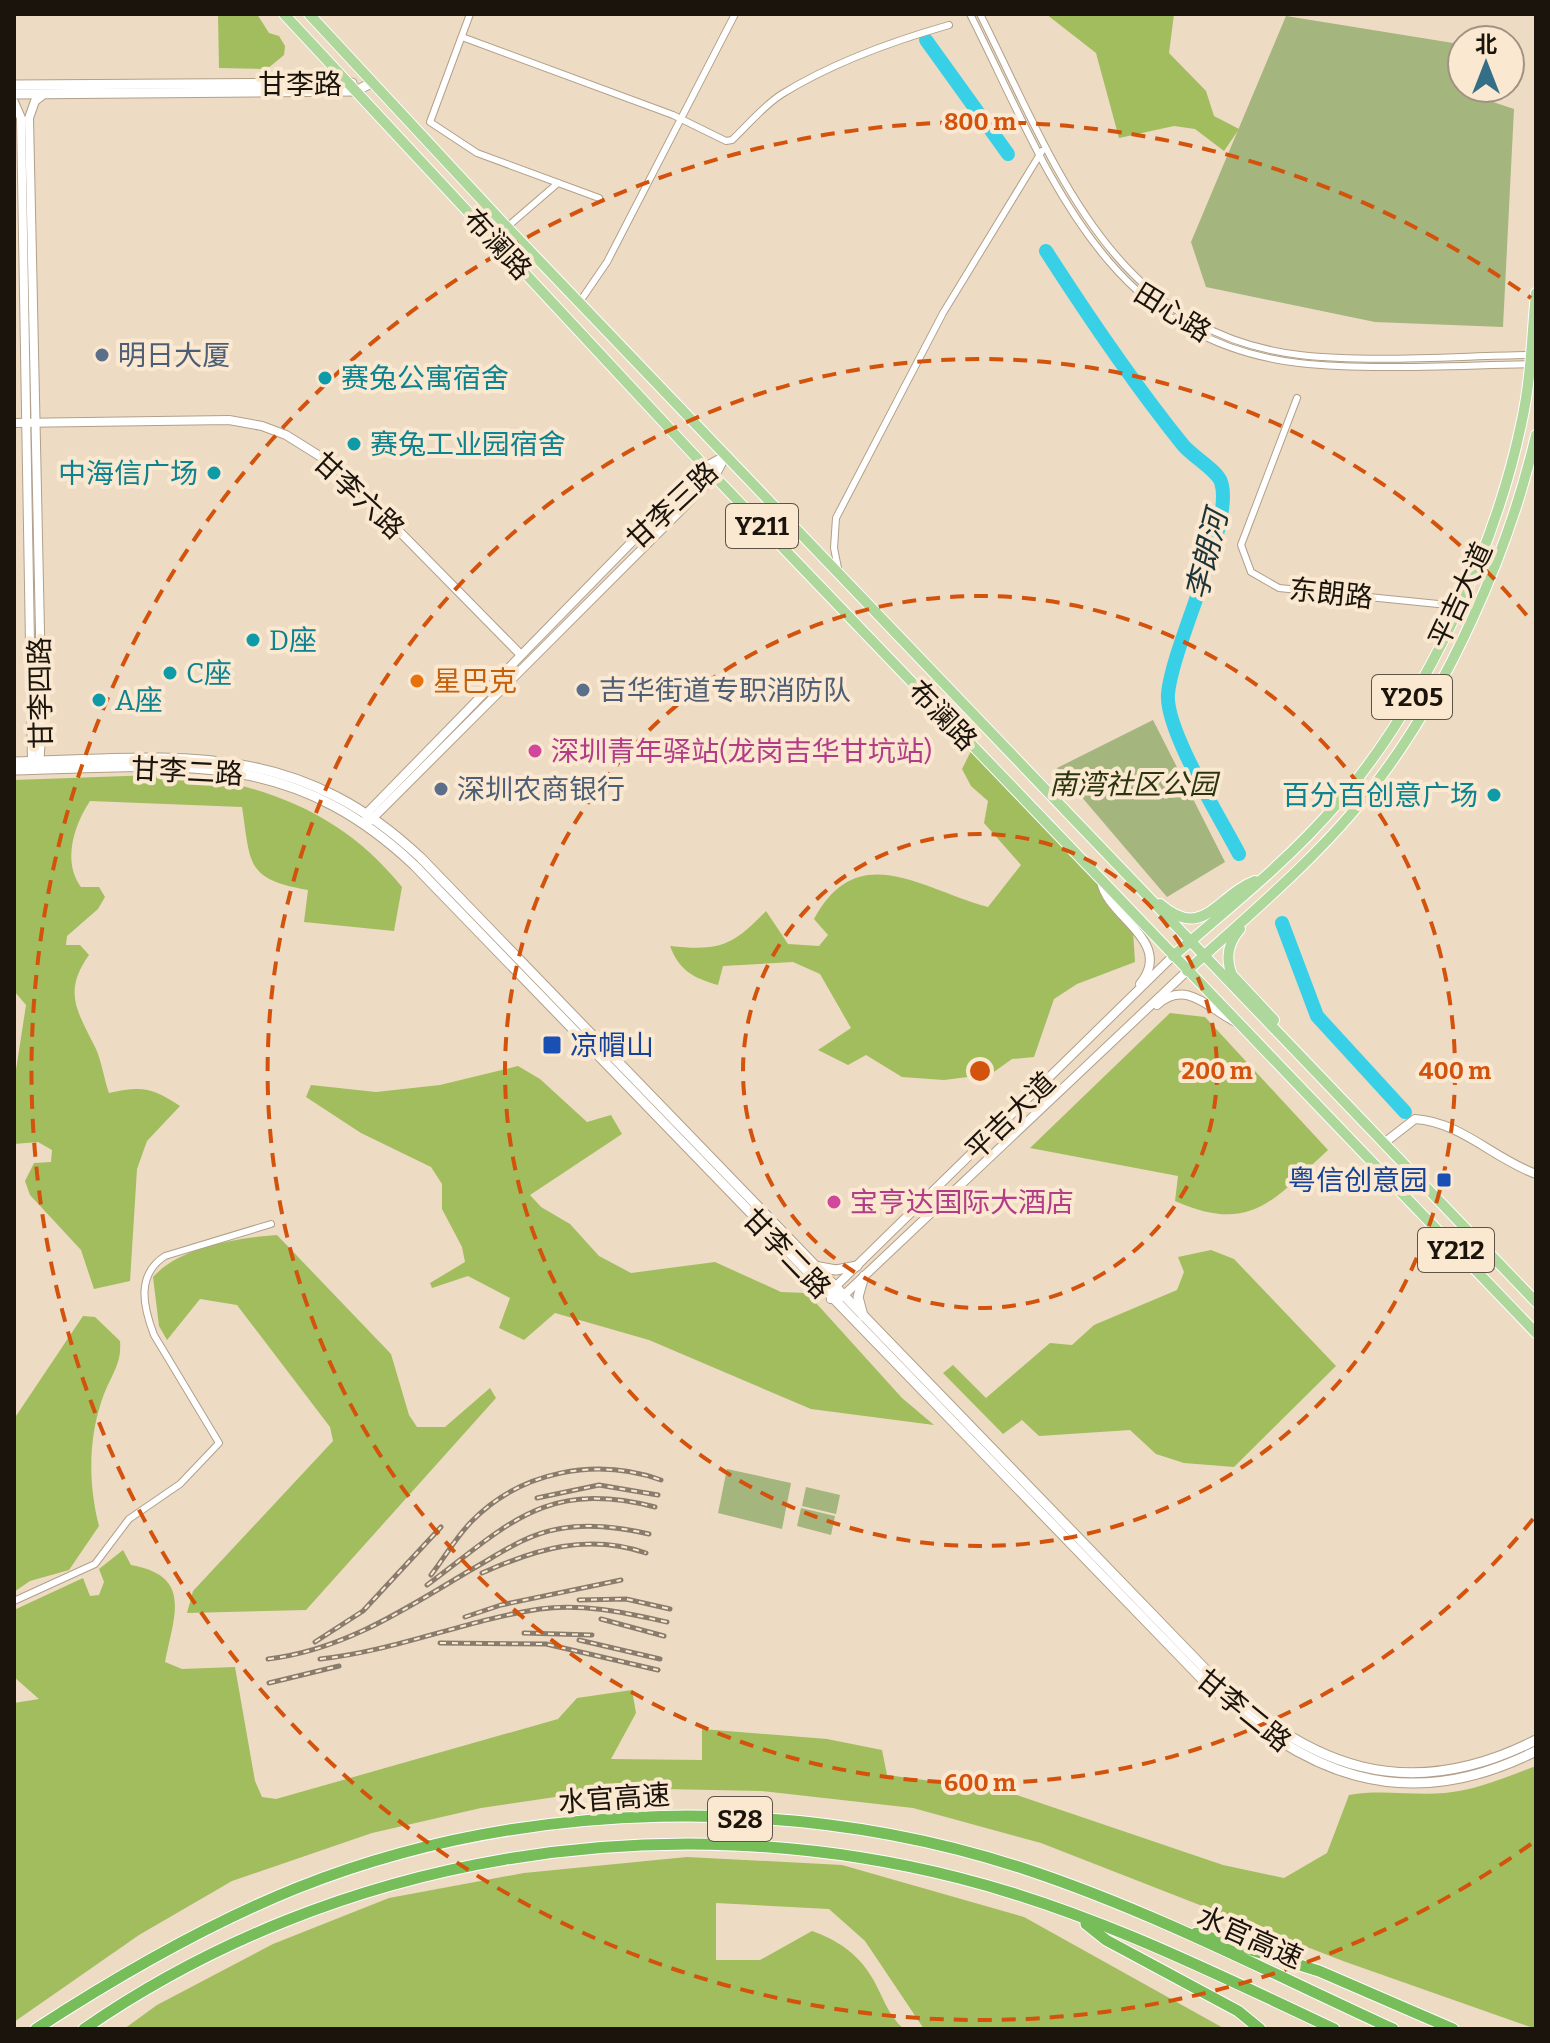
<svg xmlns="http://www.w3.org/2000/svg" width="1550" height="2043" font-family="Bitter,'Noto Sans SC',serif">
<style>
.green{fill:#a4b57e}
.forest{fill:#a2bd5e}
.lines{fill:none;stroke-linecap:round;stroke-linejoin:round}
.river{stroke:#37d0e7;stroke-width:14}
.minor-casing{stroke:#b1a08a;stroke-width:8}
.tertiary-casing{stroke:#b1a08a;stroke-width:10}
.secondary-casing{stroke:#b1a08a;stroke-width:11}
.primary-casing{stroke:#fff;stroke-width:12}
.motorway-casing{stroke:#fff;stroke-width:13}
.minor{stroke:#fff;stroke-width:6}
.tertiary{stroke:#fff;stroke-width:8}
.secondary{stroke:#fff;stroke-width:9}
.primary{stroke:#add79b;stroke-width:10}
.motorway{stroke:#77bd59;stroke-width:11}
.rail-casing{stroke:#897c6c;stroke-width:5}
.rail{stroke:#fae8d1;stroke-width:2;stroke-dasharray:6;stroke-linecap:butt}
.ring{fill:none;stroke:#d3520c;stroke-width:4;stroke-dasharray:14 10}
.service-dot{fill:#5c6f8a;stroke:#fae8d1;stroke-width:3}
.culture-dot{fill:#0f9aa8;stroke:#fae8d1;stroke-width:3}
.food-dot{fill:#e8710a;stroke:#fae8d1;stroke-width:3}
.hotel-dot{fill:#d1479c;stroke:#fae8d1;stroke-width:3}
.transit-dot{fill:#1a4fb4;stroke:#fae8d1;stroke-width:3}
.labels{text-anchor:middle;stroke-width:8;stroke-linejoin:round;paint-order:stroke}
.shield{fill:#fae8d1;stroke:#5d5447;stroke-width:2}
.shield-label{font-size:26px;font-weight:bold;fill:#1a140c}
.street-label{font-size:28px;fill:#1a140c;stroke:#fae8d1}
.service-label{font-size:28px;fill:#4e5e75;stroke:#fae8d1;text-anchor:start}
.culture-label{font-size:28px;fill:#0d838f;stroke:#fae8d1;text-anchor:start}
.food-label{font-size:28px;fill:#c56008;stroke:#fae8d1;text-anchor:start}
.hotel-label{font-size:28px;fill:#b23c85;stroke:#fae8d1;text-anchor:start}
.park-label{font-size:28px;font-style:italic;fill:#2b350d;stroke:#fae8d1}
.transit-label{font-size:28px;fill:#164399;stroke:#fae8d1;text-anchor:start}
.water-label{font-size:30px;font-style:italic;fill:#1c3438;stroke:#fae8d1}
.centre{fill:#d3520c;stroke:#fae8d1;stroke-width:4}
.ring-label{font-size:24px;text-anchor:middle;font-weight:bold;fill:#d3520c;stroke:#fae8d1;stroke-width:8;stroke-linejoin:round;paint-order:stroke}
</style>
<rect width="100%" height="100%" fill="#eddbc4"/>
<!-- green -->
<g class="green">
<path d="M1286,16l167,27 9,18v27h15l7,11 30,10 -11,218 -128,-5 -169,-35 -15,-45z"/>
<path d="M1153,720l72,142 -58,35 -110,-129z"/>
<path d="M727,1469l64,14 -9,46 -64,-16z"/>
<path d="M806,1487l34,8 -4,19 -34,-8z"/>
<path d="M801,1508l34,8 -4,19 -34,-9z"/>
</g>
<!-- forest -->
<g class="forest">
<path d="M218,14h39l12,19 10,3 6,10 -1,9 -17,14 -48,-1z"/>
<path d="M1046,14h128l-5,39 37,38 8,25 25,13 -15,22 -29,-22 -21,-3 -55,12 -23,-85z"/>
<path d="M971,751l156,162 6,18 2,31 -58,22 -23,15 -20,58 -22,2 -21,15 -47,6 -42,-3 -36,-22 -18,10 -30,-15 33,-22 -31,-54 -27,-12 -70,4 -5,19c-25,-7 -39,-15 -48,-39 49,5 62,1 96,-35l22,33 31,2 9,-11 -14,-16c44,-82 109,-29 174,-12l33,-42 -37,-42 4,-22 -17,-15 -9,-17z"/>
<path d="M182,774c90,13 162,41 220,113l-8,44 -90,-9 4,-32c-63,-11 -57,-26 -66,-83l-152,-6c-16,24 -28,61 -9,86h18l6,10 -7,12 -31,27 -1,9h14l9,10c-27,38 -11,57 7,94 6,14 8,30 13,44 34,-7 42,-6 71,13l-33,35 -10,28 -7,112 -36,8 -13,-39 -51,-55 -5,-14 9,-18 17,-1 1,-12 -14,-8 -24,2v-61l12,-78 -12,-14v-211z"/>
<path d="M1170,1013l35,4 123,133c-54,49 -76,85 -153,51l3,-25 -148,-28z"/>
<path d="M518,1066l22,13 47,43 24,-7 11,19 -92,61 11,12 29,17 29,32 32,17 84,-11 66,30 26,1 95,105 32,27 -123,-16 -162,-69 -94,-27 -31,27 -25,-12 11,-30 -42,-22 -36,12 -2,-5 35,-21 -3,-15 -20,-38v-25l-11,-17 -70,-34 -55,-36 5,-12 65,7 64,-7z"/>
<path d="M277,1235l114,119 18,61 8,12h28l45,-39 6,10 -190,212 -119,3 6,-22 140,-150 -3,-14 -93,-122 -37,-6 -33,41 -8,-14 -6,-49c27,-30 84,-39 124,-42z"/>
<path d="M1211,1250l23,9 102,107 -102,101 -50,-4 -28,-9 -26,-24 -91,6 -17,-16 -19,14 -60,-61 10,-8 33,33 64,-55 22,2 22,-20 83,-35 7,-18 -6,-15z"/>
<path d="M83,1316l12,1 25,24c2,22 -8,33 -16,53 -16,42 -16,90 -5,132l-30,44 -39,11 -16,11v-173z"/>
<path d="M123,1550l8,15c62,11 43,50 34,97l17,7 53,-2 20,114 7,16 14,2 282,-80 19,-21 55,-8 4,23 -25,46 91,1v-31l125,10 55,11 5,25 118,16 218,74 61,13 43,-25 22,-58c32,-6 64,1 96,-2 32,-3 61,-16 91,-27v263l-193,-68 -302,-118 -128,-35 -152,-17 -145,-3 -135,20 -109,25 -140,48 -93,54 -125,87v-319l25,-4 -25,-22v-67l69,-32 7,18 9,-1 5,-13 -5,-13z"/>
<path d="M687,1857l155,8 182,52 201,112h-301l-59,-88 -36,-32 -113,-6v57h44l52,-29c25,9 45,22 59,45 11,17 16,39 33,53h-780l33,-24 116,-61 116,-46 135,-25z"/>
</g>
<g class="lines">
<!-- river -->
<g class="river">
<path d="M926,40l82,114"/>
<path d="M1046,251c43,67 87,132 137,194 10,12 34,25 38,37 14,40 -49,163 -53,212 -3,36 53,125 71,160"/>
<path d="M1282,923l35,93 88,96"/>
</g>
<!-- minor casing -->
<g class="minor-casing">
<g id="minor">
<path d="M470,14l-40,108 47,31 122,45"/>
<path d="M970,14c77,152 132,326 329,349 72,8 163,2 237,1"/>
<path d="M980,14c74,147 131,319 320,341 70,8 159,1 231,0"/>
<path d="M462,37l211,78 53,26 6,-1c16,-15 31,-34 50,-46 50,-31 111,-53 167,-69"/>
<path d="M507,227l51,-44"/>
<path d="M579,303l28,-41 128,-248"/>
<path d="M1297,398l-56,147 10,27 28,16 179,18"/>
<path d="M839,573l-5,-25 2,-30 107,-205 99,-162"/>
<path d="M14,1601l81,-37 34,-45 51,-35 39,-41 -65,-108c-11,-29 -18,-60 11,-79l106,-32"/>
</g>
</g>
<!-- tertiary casing -->
<g class="tertiary-casing">
<g id="tertiary">
<path d="M14,102l7,16 11,643 3,5"/>
<path d="M14,423l215,-3 33,6 24,9 48,30 186,189"/>
<path d="M39,766l3,-41 -13,-607 6,-17 9,-7"/>
<path d="M366,821l1,-8 338,-346 20,-11"/>
<path d="M370,821l345,-345 10,-19"/>
<path d="M1101,881c6,37 74,60 39,103"/>
<path d="M1157,1005c31,-28 55,8 83,19"/>
<path d="M1384,1143l31,-24c46,3 79,40 121,55"/>
<path d="M831,1299l11,-2 345,-326"/>
<path d="M831,1299l3,-11 339,-332"/>
</g>
</g>
<!-- secondary casing -->
<g class="secondary-casing">
<g id="secondary">
<path d="M14,85l338,-2"/>
<path d="M14,94l342,-3 15,-8"/>
<path d="M14,762c161,-5 280,-24 407,96l788,815c99,94 197,133 327,67"/>
<path d="M14,770c160,-3 273,-25 400,95l788,814c101,95 201,139 334,72"/>
<path d="M814,1266l22,4 21,-4"/>
<path d="M863,1316l-5,-19 6,-21"/>
</g>
</g>
<!-- primary casing -->
<g class="primary-casing">
<g id="primary">
<path d="M284,14l411,442 841,877"/>
<path d="M309,14l198,213 1029,1075"/>
<path d="M1160,904c44,38 57,-9 95,-23"/>
<path d="M1240,929c-12,14 -15,28 -8,46l42,45"/>
<path d="M1173,956c56,-48 116,-96 164,-152 86,-100 159,-256 185,-384 9,-41 10,-85 14,-127"/>
<path d="M1187,971c64,-58 134,-116 186,-184 74,-95 136,-235 163,-352"/>
</g>
</g>
<!-- motorway casing -->
<g class="motorway-casing">
<g id="motorway">
<path d="M1086,1924l20,16 132,71 22,18"/>
<path d="M1196,1933l123,38 134,58"/>
<path d="M36,2029c83,-54 169,-104 261,-141 226,-90 500,-95 731,-18 126,42 245,104 365,159"/>
<path d="M84,2029c253,-175 578,-227 875,-151 131,33 254,94 375,151"/>
</g>
</g>
<!-- minor -->
<use href="#minor" class="minor"/>
<!-- tertiary -->
<use href="#tertiary" class="tertiary"/>
<!-- secondary -->
<use href="#secondary" class="secondary"/>
<!-- primary -->
<use href="#primary" class="primary"/>
<!-- motorway -->
<use href="#motorway" class="motorway"/>
<!-- rail casing -->
<g class="rail-casing">
<g id="rail">
<path d="M537,1498l62,-13 59,10"/>
<path d="M482,1573c54,-24 105,-40 164,-20"/>
<path d="M431,1575c14,-18 25,-38 41,-54 49,-50 124,-64 189,-41"/>
<path d="M427,1585c81,-60 118,-106 228,-78"/>
<path d="M579,1600l47,-1 44,10"/>
<path d="M465,1617l36,-12 120,-25"/>
<path d="M601,1619l63,17"/>
<path d="M524,1633l68,2"/>
<path d="M579,1640l81,19"/>
<path d="M315,1642l48,-31 78,-84"/>
<path d="M440,1643l106,1 112,26"/>
<path d="M268,1659c76,-9 137,-50 201,-88 29,-16 55,-36 89,-42 30,-6 61,-2 91,5"/>
<path d="M320,1659c75,-8 146,-39 220,-50 43,-6 86,4 127,13"/>
<path d="M269,1683l70,-17"/>
</g>
</g>
<!-- rail -->
<use href="#rail" class="rail"/>
</g>
<!-- distance rings -->
<g class="ring">
<circle cx="980" cy="1071" r="237"/>
<circle cx="980" cy="1071" r="475"/>
<path d="M1533 1519A712 712 0 1 1 1533 623"/>
<path d="M1531 1844A949 949 0 1 1 1531 298"/>
</g>
<!-- markers -->
<g class="service-dot">
<circle cx="102" cy="355" r="8"/>
<circle cx="583" cy="690" r="8"/>
<circle cx="441" cy="789" r="8"/>
</g>
<g class="culture-dot">
<circle cx="325" cy="378" r="8"/>
<circle cx="354" cy="444" r="8"/>
<circle cx="214" cy="473" r="8"/>
<circle cx="253" cy="640" r="8"/>
<circle cx="170" cy="673" r="8"/>
<circle cx="99" cy="700" r="8"/>
<circle cx="1494" cy="795" r="8"/>
</g>
<circle class="food-dot" cx="417" cy="681" r="8"/>
<g class="hotel-dot">
<circle cx="535" cy="751" r="8"/>
<circle cx="834" cy="1202" r="8"/>
</g>
<g class="transit-dot">
<rect x="542" y="1035" width="20" height="20" rx="4"/>
<rect x="1436" y="1172" width="16" height="16" rx="4"/>
</g>
<g class="labels">
<!-- shield labels -->
<g class="shield">
<rect x="726" y="504" width="72" height="44" rx="6"/>
<rect x="1372" y="675" width="80" height="44" rx="6"/>
<rect x="1418" y="1228" width="76" height="44" rx="6"/>
<rect x="708" y="1797" width="64" height="44" rx="6"/>
</g>
<g class="shield-label">
<text x="762" y="535">Y211</text>
<text x="1412" y="706">Y205</text>
<text x="1456" y="1259">Y212</text>
<text x="740" y="1828">S28</text>
</g>
<!-- street labels -->
<g class="street-label">
<text x="300" y="94">甘李路</text>
<text transform="translate(498 244) rotate(47)" y="10">布澜路</text>
<text transform="translate(1173 312) rotate(32)" y="10">田心路</text>
<text transform="translate(359 495) rotate(43)" y="10">甘李六路</text>
<text transform="translate(672 505) rotate(-43)" y="10">甘李三路</text>
<text transform="translate(1331 593) rotate(6)" y="10">东朗路</text>
<text transform="translate(1460 595) rotate(-65)" y="10">平吉大道</text>
<text transform="translate(40 693) rotate(-91)" y="10">甘李四路</text>
<text transform="translate(943 715) rotate(46)" y="10">布澜路</text>
<text transform="translate(187 771) rotate(3)" y="10">甘李二路</text>
<text transform="translate(1010 1116) rotate(-44)" y="10">平吉大道</text>
<text transform="translate(787 1253) rotate(46)" y="10">甘李二路</text>
<text transform="translate(1244 1710) rotate(39)" y="10">甘李二路</text>
<text transform="translate(614 1798) rotate(-4)" y="10">水官高速</text>
<text transform="translate(1250 1937) rotate(24)" y="10">水官高速</text>
</g>
<!-- service labels -->
<g class="service-label">
<text x="118" y="365">明日大厦</text>
<text x="599" y="700">吉华街道专职消防队</text>
<text x="457" y="799">深圳农商银行</text>
</g>
<!-- culture labels -->
<g class="culture-label">
<text x="341" y="388">赛兔公寓宿舍</text>
<text x="370" y="454">赛兔工业园宿舍</text>
<text x="198" y="483" text-anchor="end">中海信广场</text>
<text x="269" y="650">D座</text>
<text x="186" y="683">C座</text>
<text x="115" y="710">A座</text>
<text x="1478" y="805" text-anchor="end">百分百创意广场</text>
</g>
<!-- food labels -->
<g class="food-label">
<text x="433" y="691">星巴克</text>
</g>
<!-- hotel labels -->
<g class="hotel-label">
<text x="551" y="761">深圳青年驿站(龙岗吉华甘坑站)</text>
<text x="850" y="1212">宝亨达国际大酒店</text>
</g>
<!-- park labels -->
<g class="park-label">
<text x="1133" y="794">南湾社区公园</text>
</g>
<!-- transit labels -->
<g class="transit-label">
<text x="570" y="1055">凉帽山</text>
<text x="1428" y="1190" text-anchor="end">粤信创意园</text>
</g>
<!-- water labels -->
<g class="water-label">
<text transform="translate(1207 555) rotate(-76)" y="10">李朗河</text>
</g>
</g>
<circle cx="980" cy="1071" r="12" class="centre"/>
<g class="ring-label">
<text x="980" y="130">800 m</text>
<text x="1217" y="1079">200 m</text>
<text x="1455" y="1079">400 m</text>
<text x="980" y="1791">600 m</text>
</g>
<!-- border -->
<rect width="1550" height="2043" fill="none" stroke="#1a140c" stroke-width="32"/>
<!-- north arrow -->
<g transform="translate(1486 64)"><circle r="38" fill="#fae8d1" stroke="#a09382" stroke-width="2"/>
<path d="M0-6L14 30L0 20L-14 30Z" fill="#356e87"/>
<text y="-12" font-size="22" font-weight="bold" text-anchor="middle" fill="#1a140c">北</text>
</g>
</svg>
